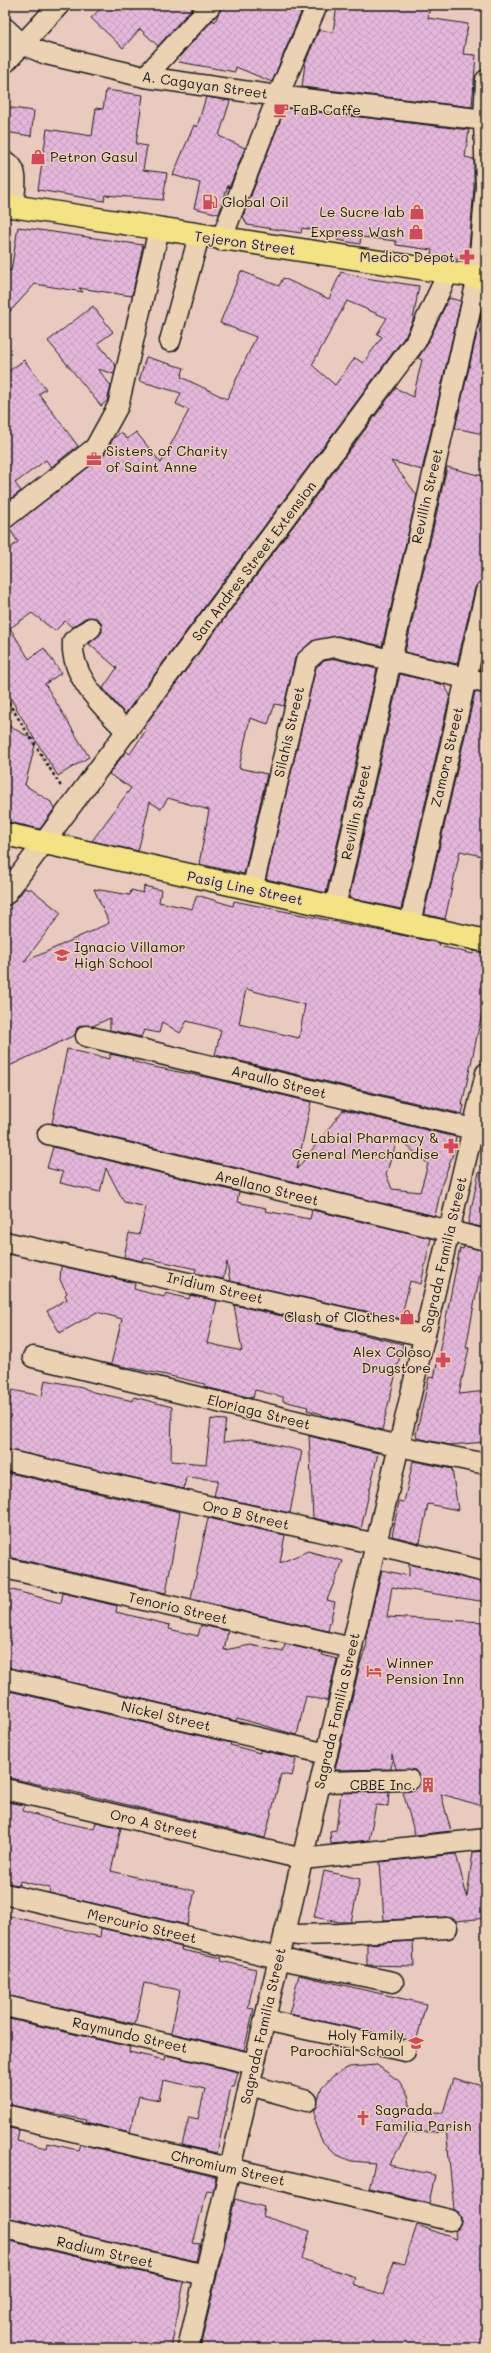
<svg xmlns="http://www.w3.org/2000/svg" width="491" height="2353" font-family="Mali,sans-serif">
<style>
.building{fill:url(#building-cross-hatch);stroke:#1c1c1c;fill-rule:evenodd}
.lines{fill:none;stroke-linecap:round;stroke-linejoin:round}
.minor-casing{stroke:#1c1c1c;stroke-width:23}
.major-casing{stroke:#1c1c1c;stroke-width:25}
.path{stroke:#1c1c1c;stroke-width:2.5;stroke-dasharray:3 3;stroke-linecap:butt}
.minor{stroke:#ebd2b3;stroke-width:20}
.major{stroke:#f4e382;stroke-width:22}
.labels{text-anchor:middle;stroke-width:3;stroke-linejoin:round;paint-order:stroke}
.street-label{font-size:14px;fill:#1c1c1c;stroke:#ebd2b3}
.poi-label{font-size:14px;fill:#1c1c1c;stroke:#ebd2b3;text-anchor:end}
</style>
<defs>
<pattern id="building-cross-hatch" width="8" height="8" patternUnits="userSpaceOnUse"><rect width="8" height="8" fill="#e5b7db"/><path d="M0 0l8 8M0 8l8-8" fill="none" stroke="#c49dbb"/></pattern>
</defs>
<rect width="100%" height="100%" fill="#e9cabf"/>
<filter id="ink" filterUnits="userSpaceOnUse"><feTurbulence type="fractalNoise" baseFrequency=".025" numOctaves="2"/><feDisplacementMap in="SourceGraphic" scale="8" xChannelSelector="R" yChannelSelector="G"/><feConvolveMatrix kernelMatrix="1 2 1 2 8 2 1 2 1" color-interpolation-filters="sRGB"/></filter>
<g filter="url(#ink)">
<!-- building -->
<g class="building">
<path d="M104,5h91l-37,41 -18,-17 -17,19 -32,-30z"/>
<path d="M222,5h82l-32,77 -36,-15 -1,5 -56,-10 1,-6 33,-36 2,2z"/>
<path d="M337,5h93l-2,13 40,6 -5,30 13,1 -4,52 -170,-20 3,-24 14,-33 14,2z"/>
<path d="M106,90l37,5 -7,49 11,2 -4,24 24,3 -4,27 -58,-5 -1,6 -66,-11 9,-61 45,7 4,-28 7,1z"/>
<path d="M206,97l24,4 -11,35 26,12 -16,40 -1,-3 -9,29 -25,-6 6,-25 -27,-8 21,-50 3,2z"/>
<path d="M5,107l29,4 -3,25 -26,-4z"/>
<path d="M285,108l184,22 -4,27 9,2v28l-6,74 -37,-5 1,-6 -36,-5v-4l-35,-4 -1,7 -23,-4 1,-6 -36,-6 -1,5 -54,-8 -4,-9z"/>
<path d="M18,227l125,18 -11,51 -53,-8 4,4 -48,-8 -30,33v-27l3,-20 3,1z"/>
<path d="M241,271l38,15 4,-8 46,21 12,-27 24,6 54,8 -6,34 -7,15 -281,379 -22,-26 14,-20 -28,-24 13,-12 -1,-10 -5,-4h-11l-13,9 -7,-6 -10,10 -23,-18 -22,15 19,31 15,-11 17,25 -16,11 44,73 -31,19 -22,-35 -11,44 26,17 3,7 -14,20 -35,-8v-97l30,16 -30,-51v-137l13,-10 -9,-14 93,-71 11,-18 8,-7 6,7 9,-7 25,31 28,-53 -13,-6 5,-11 -42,-12 7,-24 38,11 -3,9 46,22 29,-62 -36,-14zM347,301l40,17 -10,16 5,3 -19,26 -8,-5 -20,27 -23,-20z"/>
<path d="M449,298l12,3 -39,169 -31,-9 26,34 -35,151 -44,-10 -26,5 -17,17 -11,48 -9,-2 -7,20 -18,-6 -11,50 28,6 -23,100 -45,-10 10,-54 -41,-12 -7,11 -11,-7 -12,49 -46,-10 39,-53 -22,-14 17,-23 4,3 16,-24 -3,-2 253,-340 17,9 9,-37 -4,-2 8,-12z"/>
<path d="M93,306l20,26 -15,11 18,23 -2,8 -16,-5 13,17 -4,15 -6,5 -53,-65z"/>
<path d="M483,307l3,1v113l-3,13 -28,-6z"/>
<path d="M24,360l22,29 -7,5 39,52 -27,21 -5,-7 -31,23 6,8 -16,12v-129z"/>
<path d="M447,467l39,10v79l-4,20 4,1v3l-8,3 -3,5 -18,76 -52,-12z"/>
<path d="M486,643v28l-6,-1z"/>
<path d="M336,659l41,10 -51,224 -60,-14 50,-212 8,-6z"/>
<path d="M400,674l44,11 6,10 -49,214 -52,-11z"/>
<path d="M475,692l11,2v163l-26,-6 -15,68 -21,-5z"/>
<path d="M144,886l17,4 -2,12 33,7 5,-14 36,11 1,-5 206,42 -1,3 34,8 1,-3 12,2v42l-24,110h2l-2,9 -247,-59 6,-25 -34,-9 -7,12 -18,-11 -3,11 -15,-3 -3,7 -31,-7v-12l-17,8 -11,-1 -5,3 -2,7 -70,33v-162l9,-4 11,-14 4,2 1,-2 31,25 -37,49 85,-39 -15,-34 36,6 1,-5 12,3zM246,989l59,16 -6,33 -60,-14z"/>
<path d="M67,1049l43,10v-5l23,5 -1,2 17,5 61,12 101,24 -14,67 46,-59 113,27 -3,17 -11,30 -7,32 -383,-93zM398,1138l30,26 -8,28 -28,-3 -6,-15z"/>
<path d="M53,1147l186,45 -2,10 29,6 -1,3 45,8 2,-9 119,28 -10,46 -11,-3 -9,38 -171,-38 -3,-19 -4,17 -28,-6 1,-4 -31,-7 -22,-4 -1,3 -18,-4 5,-24 10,2 7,-28 -22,-5 -18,-34 -6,24 -40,-9 3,-11 -16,-4z"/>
<path d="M479,1172l7,1v55l-18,-4z"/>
<path d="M464,1246l20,5 -18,97h3l-10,46 27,-3v51l-36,3 -33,-7 -1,-3 13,-58 5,1 26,-130 3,1z"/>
<path d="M61,1266l74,17 -1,6 30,8 2,-4 23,6 1,-4 27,6 -10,42 35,8 -8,-46 169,39 -21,86 -60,-15v-1l-15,-4 1,-3 -25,-6v-4l-28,-7 -2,8 -49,-11 1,-3 -39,-9 -55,-11 11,-45 -25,-7 -37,21 -13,-22 20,-12 -2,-4 2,-2 -7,-13z"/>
<path d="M45,1380l37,7 11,5 40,9 1,-4 38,10 -1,54 35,3 5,-45 15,1 -3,22 28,-3 51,12 -12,62 -76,-17 4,-16 -32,-3 -2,12 -179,-40v-23l7,-36 30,6z"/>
<path d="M309,1436l69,17 -17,76 -48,-11z"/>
<path d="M413,1461l39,8 6,41 -30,-6 -8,39 -28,-7 7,-35 5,1z"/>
<path d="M5,1472l175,40 -14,81 -161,-37z"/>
<path d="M208,1518l77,17 -5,28 28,-12 35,10 -16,39 8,2 -7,29 -137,-32z"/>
<path d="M409,1564l77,19v19l-94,-15 -5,30 99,5v185l-45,-13 10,37 -36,4 -12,-43 12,-2 4,-4 1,-7 -5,-9 -19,-1 -4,-15 -1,15 -56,1 25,-106 7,-20 -1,-8 16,-66 27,6z"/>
<path d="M5,1588l56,15 2,-10 54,13 -1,6 54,13 -1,4 29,7 3,-11 27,6 -4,19 27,-5 32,7 2,-8 38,9 -1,2 15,4 -10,42 -21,-5 -9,39 -60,-17 -1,3 -231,-54z"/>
<path d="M5,1690l226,53 -1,2 30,8v-3l31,7 5,3 -4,16 -11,-2 -16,64 -208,-50 -43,-9 -9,-3z"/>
<path d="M389,1792l-1,14 -12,-1 -7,35 -38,4 -1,-13 6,-1 5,-37z"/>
<path d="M8,1802l16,3 -1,6 30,9 41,9 2,-7 25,6 -10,43 84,20 -8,34 -138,-32 1,-5 -30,-7 -1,4 -14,-2v-70z"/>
<path d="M486,1851v67l-30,3 -10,-4 -62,3 -4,-58 76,-8 11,43 6,-45z"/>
<path d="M324,1871l36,8 -9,43h-12l-25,-5z"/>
<path d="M5,1915l95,22 1,-9 81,19 -1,3 41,8 -1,3 35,8 -8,39 6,1 -10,41 -73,-17 9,-43 -36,-7 -9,41 -130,-29z"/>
<path d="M413,1941l1,25 -47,-1v-21z"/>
<path d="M299,1975l127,29 -11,42 -8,-6 -118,-26z"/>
<path d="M5,2018l125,29 -1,5 36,8 1,-5 72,17 -4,15h-3l-14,66 -35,-8 7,-28 9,2 7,-30 -42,-9 -4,20 -20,-4 -9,37 -45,-11 1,-2 -81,-16z"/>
<path d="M377,2065l22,16 9,14 4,19 31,-1 10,-35 33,9v261h-211l-17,-5 -1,5h-57l35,-149 29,8 -2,9 48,15 -8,27 3,2 50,17 -2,7 30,11 11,-34 10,3 13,-39 39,14 -1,-9 6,-7v-6l-7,-8 -8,-81v3l-38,2 -19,32 46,10 -6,28 -60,-14 6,-26 -24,-2 -16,-7 -13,-13 -7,-17v-15l6,-20 12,-13 16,-9z"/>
<path d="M5,2127l14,3 -2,11 29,7 1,-5 31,7 2,-6 136,33 -3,14 -6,-1 -14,53 7,1 -4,17 -191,-44z"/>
<path d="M5,2240l179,42 -13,66h-166z"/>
</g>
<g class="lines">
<!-- minor casing -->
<g class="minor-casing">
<g id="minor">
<path d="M5,28l17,16 24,10 99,23 133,19 208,24"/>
<path d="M5,63l54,-58"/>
<path d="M145,77l66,-72"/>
<path d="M5,162c16,5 9,31 8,45"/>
<path d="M221,240l57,-144 39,-91"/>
<path d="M170,341l29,-105"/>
<path d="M5,518l90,-70 23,-42 41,-177"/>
<path d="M91,628l-18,13c-3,37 31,66 54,91"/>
<path d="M252,890l54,-229 13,-11 17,-3 150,36"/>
<path d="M5,895l411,-554 33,-70"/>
<path d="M335,907l143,-631 8,-89 -2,-67 2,-40"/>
<path d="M410,923l76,-332"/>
<path d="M86,1036l387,93"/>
<path d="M48,1134l438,106"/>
<path d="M5,1242l420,94"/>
<path d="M33,1357l366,89 87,18"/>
<path d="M5,1460l371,84 110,28"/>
<path d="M5,1568l347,80"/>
<path d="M5,1678l322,76"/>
<path d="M321,1782l88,-2"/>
<path d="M5,1789l298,70 183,-20"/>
<path d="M5,1894l290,68 98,20"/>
<path d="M285,1932l13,3 40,-1 109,-6"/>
<path d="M5,2006l249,58"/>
<path d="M265,2020l140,31"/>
<path d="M249,2085l58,16"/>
<path d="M5,2115l445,105"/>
<path d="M5,2228l200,47"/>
<path d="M188,2348l298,-1275"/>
</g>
</g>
<!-- major casing -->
<g class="major-casing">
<g id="major">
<path d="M5,205l481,73"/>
<path d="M5,834l481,107"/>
</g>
</g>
<!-- path -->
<path class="path" d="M5,697l57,91"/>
<!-- minor -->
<use href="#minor" class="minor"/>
<!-- major -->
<use href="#major" class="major"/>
</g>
</g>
<!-- icons -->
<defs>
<g id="cafe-bare" transform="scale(1.2)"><path d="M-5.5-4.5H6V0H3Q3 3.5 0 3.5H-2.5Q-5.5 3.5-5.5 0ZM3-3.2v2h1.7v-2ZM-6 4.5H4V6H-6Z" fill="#d1495b" stroke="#ebd2b3" stroke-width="2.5" paint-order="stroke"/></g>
<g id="shop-bare" transform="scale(1.2)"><path d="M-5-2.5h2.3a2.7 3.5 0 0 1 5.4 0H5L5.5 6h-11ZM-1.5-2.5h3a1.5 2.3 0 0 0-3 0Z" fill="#d1495b" stroke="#ebd2b3" stroke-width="2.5" paint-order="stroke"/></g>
<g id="fuel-bare" transform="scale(1.2)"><path d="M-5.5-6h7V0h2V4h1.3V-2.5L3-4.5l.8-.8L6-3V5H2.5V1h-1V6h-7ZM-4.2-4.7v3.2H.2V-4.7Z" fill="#d1495b" stroke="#ebd2b3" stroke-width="2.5" paint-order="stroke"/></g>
<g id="pharmacy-bare" transform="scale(1.2)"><path d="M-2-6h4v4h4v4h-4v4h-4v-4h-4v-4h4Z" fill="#d1495b" stroke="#ebd2b3" stroke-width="2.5" paint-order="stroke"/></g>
<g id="office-bare" transform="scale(1.2)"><path d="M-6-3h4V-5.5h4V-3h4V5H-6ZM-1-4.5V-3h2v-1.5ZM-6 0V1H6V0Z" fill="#d1495b" stroke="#ebd2b3" stroke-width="2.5" paint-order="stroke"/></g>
<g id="school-bare" transform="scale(1.2)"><path d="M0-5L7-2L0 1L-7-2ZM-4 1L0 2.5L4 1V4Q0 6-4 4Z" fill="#d1495b" stroke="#ebd2b3" stroke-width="2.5" paint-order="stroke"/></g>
<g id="hotel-bare" transform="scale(1.2)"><path d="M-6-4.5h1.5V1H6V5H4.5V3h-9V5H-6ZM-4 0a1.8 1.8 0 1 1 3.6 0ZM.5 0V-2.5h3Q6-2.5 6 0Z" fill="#d1495b" stroke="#ebd2b3" stroke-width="2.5" paint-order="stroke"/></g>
<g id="building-bare" transform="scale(1.2)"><path d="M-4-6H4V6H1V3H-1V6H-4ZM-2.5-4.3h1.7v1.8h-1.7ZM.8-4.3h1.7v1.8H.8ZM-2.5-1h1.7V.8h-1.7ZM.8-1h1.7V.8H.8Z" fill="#d1495b" stroke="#ebd2b3" stroke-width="2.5" paint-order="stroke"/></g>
<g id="church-bare" transform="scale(1.2)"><path d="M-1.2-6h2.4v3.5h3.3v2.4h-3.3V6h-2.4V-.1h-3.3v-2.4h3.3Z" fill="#d1495b" stroke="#ebd2b3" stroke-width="2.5" paint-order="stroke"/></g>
</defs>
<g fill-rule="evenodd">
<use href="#cafe-bare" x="281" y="110"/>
<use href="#shop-bare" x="38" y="157"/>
<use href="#fuel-bare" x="210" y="202"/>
<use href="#shop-bare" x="417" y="212"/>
<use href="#shop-bare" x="416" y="232"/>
<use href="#pharmacy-bare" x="467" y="257"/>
<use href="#office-bare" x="94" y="459"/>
<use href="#school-bare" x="62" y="955"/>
<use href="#pharmacy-bare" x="451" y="1146"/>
<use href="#shop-bare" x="407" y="1317"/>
<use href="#pharmacy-bare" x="443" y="1360"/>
<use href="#hotel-bare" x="374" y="1671"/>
<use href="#building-bare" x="428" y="1785"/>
<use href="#school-bare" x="416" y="2043"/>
<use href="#church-bare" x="363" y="2118"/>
</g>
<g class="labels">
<!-- street labels -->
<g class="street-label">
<text transform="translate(205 85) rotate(8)" y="5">A. Cagayan Street</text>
<text transform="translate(245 243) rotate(8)" y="5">Tejeron Street</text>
<text transform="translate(427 496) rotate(-77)" y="5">Revillin Street</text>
<text transform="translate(254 561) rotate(-53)" y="5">San Andres Street Extension</text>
<text transform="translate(289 732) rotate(-77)" y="5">Silahis Street</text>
<text transform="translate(447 757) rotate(-77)" y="5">Zamora Street</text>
<text transform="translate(356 812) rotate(-78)" y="5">Revillin Street</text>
<text transform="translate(245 888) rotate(12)" y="5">Pasig Line Street</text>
<text transform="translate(279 1082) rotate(14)" y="5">Araullo Street</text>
<text transform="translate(267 1188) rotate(14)" y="5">Arellano Street</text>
<text transform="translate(444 1255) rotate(-77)" y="5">Sagrada Familia Street</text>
<text transform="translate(215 1288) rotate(13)" y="5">Iridium Street</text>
<text transform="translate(259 1412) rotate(14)" y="5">Eloriaga Street</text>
<text transform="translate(246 1515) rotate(13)" y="5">Oro B Street</text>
<text transform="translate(178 1608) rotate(13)" y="5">Tenorio Street</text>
<text transform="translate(337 1711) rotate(-77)" y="5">Sagrada Familia Street</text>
<text transform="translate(166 1716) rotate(13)" y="5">Nickel Street</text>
<text transform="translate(154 1824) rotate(13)" y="5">Oro A Street</text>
<text transform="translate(142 1926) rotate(13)" y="5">Mercurio Street</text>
<text transform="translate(263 2026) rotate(-77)" y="5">Sagrada Familia Street</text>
<text transform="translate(130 2035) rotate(13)" y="5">Raymundo Street</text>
<text transform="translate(228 2168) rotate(13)" y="5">Chromium Street</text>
<text transform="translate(105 2252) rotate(13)" y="5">Radium Street</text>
</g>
<!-- poi labels -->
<g class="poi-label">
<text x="293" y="115" text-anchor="start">FaB Caffe</text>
<text x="50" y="162" text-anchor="start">Petron Gasul</text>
<text x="222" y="207" text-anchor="start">Global Oil</text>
<text x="405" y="217">Le Sucre lab</text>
<text x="404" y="237">Express Wash</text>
<text x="455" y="262">Medico Depot</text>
<text x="106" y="456" text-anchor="start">Sisters of Charity<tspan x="106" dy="16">of Saint Anne</tspan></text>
<text x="74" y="952" text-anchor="start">Ignacio Villamor<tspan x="74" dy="16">High School</tspan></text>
<text x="439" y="1143">Labial Pharmacy &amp;<tspan x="439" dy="16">General Merchandise</tspan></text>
<text x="395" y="1322">Clash of Clothes</text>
<text x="431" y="1357">Alex Coloso<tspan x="431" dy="16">Drugstore</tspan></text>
<text x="386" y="1668" text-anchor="start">Winner<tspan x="386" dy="16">Pension Inn</tspan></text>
<text x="416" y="1790">CBBE Inc.</text>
<text x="404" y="2040">Holy Family<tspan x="404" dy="16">Parochial School</tspan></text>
<text x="375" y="2115" text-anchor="start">Sagrada<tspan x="375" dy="16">Familia Parish</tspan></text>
</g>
</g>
<!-- margin -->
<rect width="491" height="2353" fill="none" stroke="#ebd2b3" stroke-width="20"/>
<rect x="10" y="10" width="471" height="2333" fill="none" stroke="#1c1c1c" stroke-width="1.5" filter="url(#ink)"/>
</svg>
